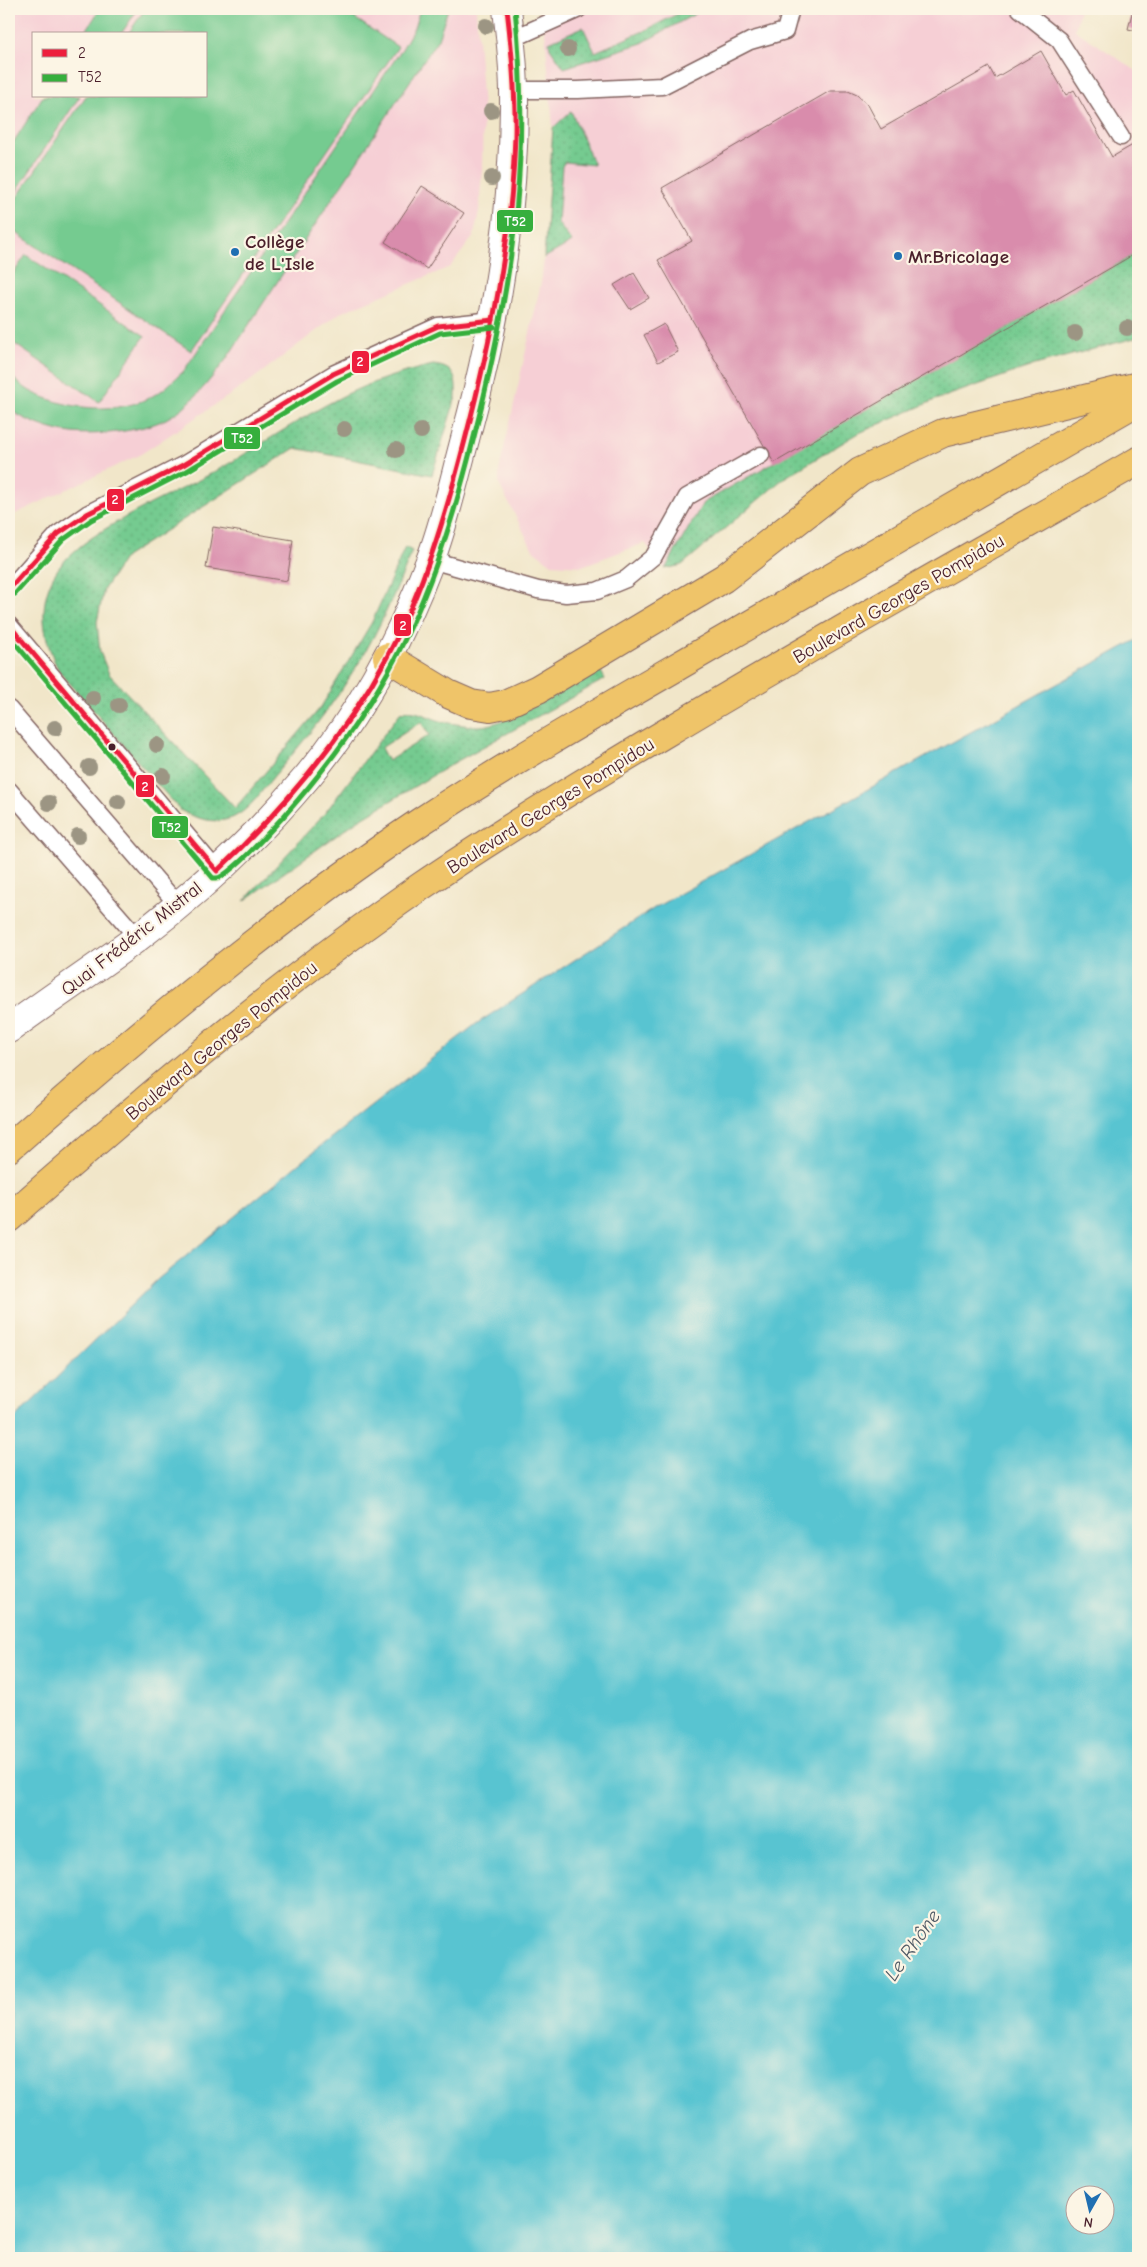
<svg xmlns="http://www.w3.org/2000/svg" width="1147" height="2267" font-family="'Comic Neue',sans-serif">
<style>
.built{fill:#f6cfd5;fill-rule:evenodd}
.grass{fill:url(#grass-dots);stroke:#60755e;fill-rule:evenodd}
.pitch{fill:#75cb90;stroke:#60755e}
.water{fill:#58c4d1;stroke:#51727e;fill-rule:evenodd}
.building{fill:#d98cac}
.lines{fill:none;stroke-linecap:round;stroke-linejoin:round}
.lane-casing{stroke:#846562;stroke-width:19}
.street-casing{stroke:#846562;stroke-width:30}
.primary-casing{stroke:#846562;stroke-width:30}
.lane{stroke:#fff;stroke-width:16}
.street{stroke:#fff;stroke-width:28}
.primary{stroke:#efc469;stroke-width:28}
.bus-1-casing{stroke:#fcf5e5;stroke-width:9}
.bus-2-casing{stroke:#fcf5e5;stroke-width:9}
.bus-1{stroke:#ed1e3c;stroke-width:5}
.bus-2{stroke:#36af3d;stroke-width:5}
.tree{fill:#9c9583}
.poi-dot{fill:#1f6fb2;stroke:#fcf5e5;stroke-width:2}
.bus-dot{fill:#4a1f2b;stroke:#fcf5e5;stroke-width:2}
.labels{text-anchor:middle;stroke-width:4.5;stroke-linejoin:round;paint-order:stroke}
.poi-label{font-size:19px;font-weight:bold;fill:#4a1f2b;stroke:#fcf5e5;text-anchor:start}
.street-label{font-size:19px;fill:#4a1f2b;stroke:#fcf5e5}
.water-label{font-size:20px;font-style:italic;fill:#4f5965;stroke:#fcf5e5}
.line-badge{stroke:#fcf5e5;stroke-width:2}
.badge-label{font-size:14px;text-anchor:middle;font-weight:bold;fill:#fff}
</style>
<defs>
<pattern id="grass-dots" width="8" height="8" patternUnits="userSpaceOnUse" patternTransform="scale(1.25)"><rect width="8" height="8" fill="#75cb90"/><path d="M2 2h.1M6 6h.1" fill="none" stroke="#67ae7c" stroke-width="1.8" stroke-linecap="round"/></pattern>
</defs>
<rect width="100%" height="100%" fill="#fcf5e5"/>
<filter id="ink" filterUnits="userSpaceOnUse"><feTurbulence type="fractalNoise" baseFrequency=".02" numOctaves="2"/><feDisplacementMap in="SourceGraphic" scale="10" xChannelSelector="R" yChannelSelector="G"/><feConvolveMatrix kernelMatrix="1 2 1 2 8 2 1 2 1" color-interpolation-filters="sRGB"/></filter>
<filter id="wash" filterUnits="userSpaceOnUse"><feTurbulence type="fractalNoise" baseFrequency=".0096" numOctaves="4" result="noise"/><feDisplacementMap in="SourceGraphic" scale="20" xChannelSelector="R" yChannelSelector="G"/><feGaussianBlur stdDeviation="1.12" result="paint"/><feColorMatrix in="noise" values="0 0 0 0 0 0 0 0 0 0 0 0 0 0 0 0 0 1.4 0 .05"/><feComposite in="paint" operator="in"/></filter>
<g filter="url(#wash)">
<rect width="100%" height="100%" fill="#f1e6c9"/>
<!-- built -->
<g class="built">
<path d="M9,9h467l7,99 -1,62 -3,41 -5,25 -24,31 -110,46 -95,72 -104,69 -132,63zM34,34h172v62h-172z"/>
<path d="M543,9h537l-5,21 63,42v180l-435,251 -38,66 -20,-26 -63,23 -30,-2 -19,-14 -34,-66v-13l42,-188 3,-25 9,-130z"/>
</g>
<!-- grass -->
<g class="grass">
<path d="M687,9h17l-62,34 -78,25 -14,-20 -1,-6 34,-15 12,25 51,-22z"/>
<path d="M570,112l2,1 22,52 -29,-3 -3,4 -4,57 14,19 -28,16 9,-130z"/>
<path d="M1138,252v85l-103,28 -100,35 -76,33 -75,45 -102,87 -17,4 38,-66z"/>
<path d="M433,365c21,2 24,12 23,32l-24,78 -137,-27 -170,109 -21,32 -7,33 3,30 9,22 126,134 86,-101 51,-85 33,-75 7,4c-11,28 -23,56 -37,83 -27,52 -63,98 -101,142 -12,14 -23,33 -40,41 -17,8 -38,2 -54,-7l-121,-139c-15,-30 -22,-62 -6,-94 23,-45 119,-81 163,-106 43,-24 83,-53 127,-75 28,-14 59,-24 90,-31z"/>
<path d="M598,666l7,13 -153,85 -95,57 -113,80 81,-88 75,-100c13,-6 31,6 44,9 11,2 23,4 35,4 31,0 91,-43 119,-60zM421,722l8,13 -41,26 -7,-13z"/>
</g>
<!-- pitch -->
<g class="pitch">
<path d="M100,9h38l-17,25h-37z"/>
<path d="M145,9h196l57,38 -207,304 -182,-123v-19l77,-113h120v-62h-78z"/>
<path d="M420,9h28l-10,30 -213,322c-16,20 -35,46 -59,58 -23,12 -68,17 -94,14 -20,-2 -47,-12 -63,-24v-34c7,5 14,12 21,16 36,19 91,25 126,3 10,-5 18,-15 27,-22l219,-323 12,-21z"/>
<path d="M43,96h37l-71,106v-53z"/>
<path d="M26,255l119,81 -46,66 -90,-62v-60z"/>
</g>
<!-- water -->
<path class="water" d="M1138,639v1619h-1129v-834l149,-145 165,-135 153,-120 180,-117zM1074,2194h30v30h-30z"/>
<g id="blocks">
<!-- building -->
<g class="building">
<path d="M1133,9h5v22l-10,-2z"/>
<path d="M1041,51l25,44 8,-5 38,67 26,-15v110l-364,211 -116,-203 34,-19 -30,-53 168,-97h18l9,4 11,10 13,24 108,-62 6,11z"/>
<path d="M422,186l42,27 -37,56 -42,-27z"/>
<path d="M634,273l15,25 -19,11 -16,-24z"/>
<path d="M664,324l14,28 -20,10 -14,-27z"/>
<path d="M213,527l80,13 -6,41 -81,-13z"/>
</g>
</g>
</g>
<g filter="url(#ink)">
<use href="#blocks" fill-opacity="0" stroke="#846562" stroke-width="1"/>
<g class="lines">
<!-- lane casing -->
<g class="lane-casing">
<g id="lane">
<path d="M1020,9l39,31 62,97"/>
<path d="M510,40l69,-31"/>
<path d="M514,90h64l84,-4 88,-45 35,-10 6,-22"/>
<path d="M431,560l107,30 28,4 31,-3 29,-12 28,-23 33,-59 74,-42"/>
<path d="M9,589l49,-55 29,-20 96,-49 150,-91 105,-48 55,-6"/>
<path d="M9,625l208,246"/>
<path d="M9,709l169,196"/>
<path d="M9,790l128,147"/>
</g>
</g>
<!-- street casing -->
<g class="street-casing">
<path id="street" d="M9,1029c42,-31 86,-60 128,-91 62,-47 121,-102 171,-162 53,-63 93,-138 122,-215 15,-39 24,-81 35,-122 31,-113 50,-228 49,-346 0,-28 -4,-56 -7,-84"/>
</g>
<!-- primary casing -->
<g class="primary-casing">
<g id="primary">
<path d="M387,657l61,37 23,10 19,3 15,-3 33,-15 186,-111 136,-106 83,-39 195,-47"/>
<path d="M9,1148c129,-114 268,-230 411,-326 97,-64 198,-121 298,-179 140,-81 280,-161 420,-242"/>
<path d="M9,1218c132,-116 266,-231 411,-331 81,-55 165,-106 249,-156 155,-93 313,-181 469,-270"/>
</g>
</g>
<!-- lane -->
<use href="#lane" class="lane"/>
<!-- street -->
<use href="#street" class="street"/>
<!-- primary -->
<use href="#primary" class="primary"/>
<!-- bus-1 casing -->
<g class="bus-1-casing">
<g id="bus-1">
<path d="M9,589l49,-55 29,-20 96,-49 150,-91 105,-48 55,-6"/>
<path d="M9,625l208,246c67,-63 126,-132 170,-214 37,-68 59,-143 78,-217 26,-100 47,-201 50,-304 1,-42 -3,-85 -8,-127"/>
</g>
</g>
<!-- bus-2 casing -->
<g class="bus-2-casing">
<g id="bus-2">
<path d="M15,594l48,-54 28,-20 96,-49 150,-90 103,-48 54,-6"/>
<path d="M9,636l204,242c5,0 5,1 9,-2 21,-14 45,-42 62,-60 48,-54 91,-114 122,-179 36,-75 58,-157 77,-237 32,-135 47,-252 32,-391"/>
</g>
</g>
<!-- bus-1 -->
<use href="#bus-1" class="bus-1"/>
<!-- bus-2 -->
<use href="#bus-2" class="bus-2"/>
</g>
<!-- trees -->
<g class="tree">
<circle cx="486" cy="26" r="8"/>
<circle cx="568" cy="49" r="8"/>
<circle cx="491" cy="111" r="8"/>
<circle cx="492" cy="178" r="8"/>
<circle cx="1127" cy="328" r="8"/>
<circle cx="1075" cy="333" r="8"/>
<circle cx="344" cy="429" r="8"/>
<circle cx="421" cy="431" r="8"/>
<circle cx="396" cy="450" r="8"/>
<circle cx="93" cy="698" r="8"/>
<circle cx="119" cy="705" r="8"/>
<circle cx="55" cy="728" r="8"/>
<circle cx="157" cy="745" r="8"/>
<circle cx="89" cy="767" r="8"/>
<circle cx="163" cy="776" r="8"/>
<circle cx="118" cy="802" r="8"/>
<circle cx="49" cy="803" r="8"/>
<circle cx="78" cy="836" r="8"/>
</g>
</g>
<!-- markers -->
<g class="poi-dot">
<circle cx="235" cy="252" r="5"/>
<circle cx="898" cy="256" r="5"/>
</g>
<circle class="bus-dot" cx="112" cy="747" r="4.5"/>
<g class="labels">
<!-- poi labels -->
<g class="poi-label">
<text x="245" y="248">Collège<tspan x="245" dy="22">de L'Isle</tspan></text>
<text x="908" y="263">Mr.Bricolage</text>
</g>
<!-- street labels -->
<g class="street-label">
<text transform="translate(898 598) rotate(-30)" y="7">Boulevard Georges Pompidou</text>
<text transform="translate(550 805) rotate(-32)" y="7">Boulevard Georges Pompidou</text>
<text transform="translate(131 938) rotate(-38)" y="7">Quai Frédéric Mistral</text>
<text transform="translate(221 1040) rotate(-39)" y="7">Boulevard Georges Pompidou</text>
</g>
<!-- water labels -->
<g class="water-label">
<text transform="translate(912 1945) rotate(-55)" y="7">Le Rhône</text>
</g>
</g>
<g class="line-badge">
<rect x="496" y="209" width="38" height="24" rx="5" fill="#36af3d"/>
<rect x="351" y="350" width="19" height="24" rx="5" fill="#ed1e3c"/>
<rect x="223" y="426" width="38" height="24" rx="5" fill="#36af3d"/>
<rect x="106" y="488" width="19" height="24" rx="5" fill="#ed1e3c"/>
<rect x="393" y="613" width="19" height="24" rx="5" fill="#ed1e3c"/>
<rect x="135" y="774" width="20" height="24" rx="5" fill="#ed1e3c"/>
<rect x="151" y="815" width="38" height="24" rx="5" fill="#36af3d"/>
</g>
<g class="badge-label">
<text x="515" y="226">T52</text>
<text x="360" y="366">2</text>
<text x="242" y="443">T52</text>
<text x="115" y="504">2</text>
<text x="403" y="630">2</text>
<text x="145" y="791">2</text>
<text x="170" y="832">T52</text>
</g>
<!-- margin -->
<rect width="1147" height="2267" fill="none" stroke="#fcf5e5" stroke-width="30"/>
<!-- legend -->
<rect x="32" y="32" width="175" height="65" fill="#fcf5e5" stroke="#b59f9b"/>
<rect x="42" y="49" width="25" height="8" fill="#ed1e3c" stroke="#b59f9b"/>
<text x="78" y="58" font-size="15" fill="#4a1f2b">2</text>
<rect x="42" y="74" width="25" height="8" fill="#36af3d" stroke="#b59f9b"/>
<text x="78" y="82" font-size="15" fill="#4a1f2b">T52</text>
<!-- north arrow -->
<g transform="translate(1090 2210) rotate(188)"><circle r="24" fill="#fcf5e5" stroke="#b59f9b"/>
<path d="M0-4L9 19L0 12L-9 19Z" fill="#1f6fb2"/>
<text y="-8" font-size="14" font-weight="bold" text-anchor="middle" fill="#4a1f2b">N</text>
</g>
</svg>
